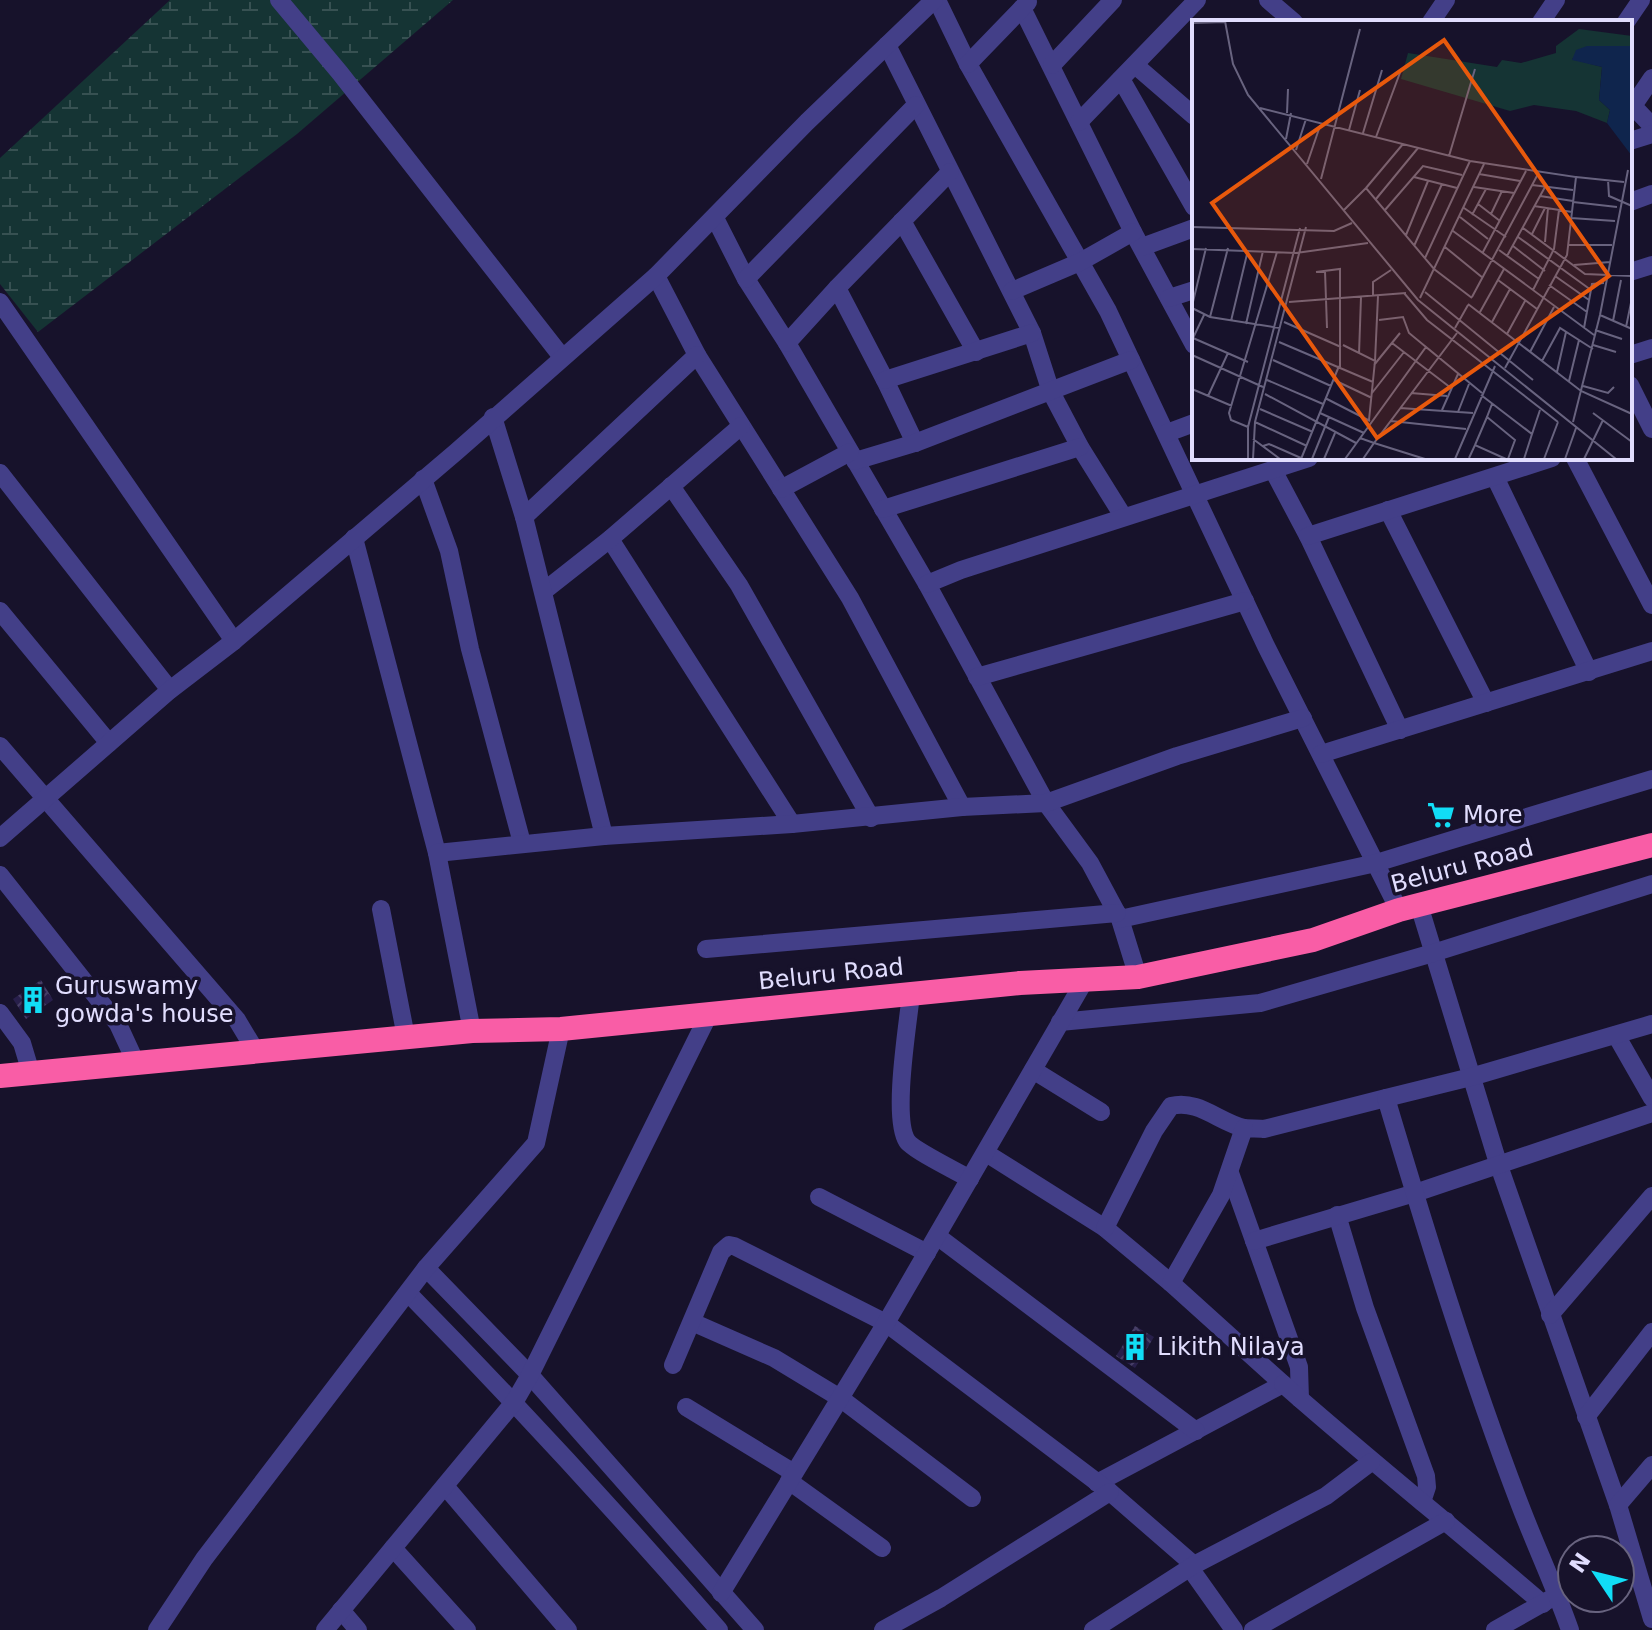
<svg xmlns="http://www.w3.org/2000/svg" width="1652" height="1630" font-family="'DejaVu Sans',sans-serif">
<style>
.wetland{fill:url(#wetland-marsh)}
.building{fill:url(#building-cross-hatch)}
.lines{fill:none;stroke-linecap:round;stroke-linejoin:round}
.minor{stroke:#433f88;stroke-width:18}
.highway{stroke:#f95da6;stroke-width:24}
.labels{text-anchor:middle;stroke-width:7;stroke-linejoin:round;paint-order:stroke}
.poi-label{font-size:24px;fill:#e1ddfe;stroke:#17122b;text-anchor:start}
.street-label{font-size:24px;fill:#e1ddfe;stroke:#17122b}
.inset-road{fill:none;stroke:#68637f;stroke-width:2}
.view{fill:#e8590c;fill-opacity:0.15;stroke:#e8590c;stroke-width:4}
.inset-edge{fill:none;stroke:#e1ddfe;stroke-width:4}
</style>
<defs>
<pattern id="wetland-marsh" width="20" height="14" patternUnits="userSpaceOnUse" patternTransform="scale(2)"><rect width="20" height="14" fill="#153434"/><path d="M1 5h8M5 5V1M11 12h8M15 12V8" fill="none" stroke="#375152"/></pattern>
<pattern id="building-cross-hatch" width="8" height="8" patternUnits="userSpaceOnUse" patternTransform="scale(2)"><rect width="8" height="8" fill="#281f4b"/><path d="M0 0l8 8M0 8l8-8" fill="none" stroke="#473f66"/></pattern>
</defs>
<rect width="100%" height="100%" fill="#17122b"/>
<!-- wetland -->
<path class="wetland" d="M170,0h283l-156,134 -259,198 -38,-48v-126z"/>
<!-- building -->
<g class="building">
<path d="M41,980l12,20 -27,19 -13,-20z"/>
<path d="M1135,1326l19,11 -19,31 -19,-12z"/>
</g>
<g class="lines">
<!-- minor -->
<g class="minor">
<path d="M279,0l61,73 222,284"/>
<path d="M937,0l31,64 140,247 158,335 133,264"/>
<path d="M1268,0l26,22"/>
<path d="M1022,8l111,224 61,113"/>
<path d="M1431,22l15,-22"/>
<path d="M1541,22l15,-22"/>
<path d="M1626,22l15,-22"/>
<path d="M887,45l145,288 19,59 29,55 43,69"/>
<path d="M968,64l60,-62"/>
<path d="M1052,65l61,-65"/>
<path d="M1135,65l59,51"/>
<path d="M1652,78l-19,28 19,20"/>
<path d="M1121,79l73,128"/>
<path d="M1079,122l118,-122"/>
<path d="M1630,141l22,-7"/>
<path d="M1630,202l22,-8"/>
<path d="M715,218l31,61 41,64 140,241 119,219 44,60 30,56 18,58"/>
<path d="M902,221l74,131"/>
<path d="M1142,247l52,-19"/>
<path d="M1630,272l22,-7"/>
<path d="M656,276l41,79 153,243 112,209"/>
<path d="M746,279l170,-174"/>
<path d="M837,288l48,92 30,63"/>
<path d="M1012,291l68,-29 53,-30"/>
<path d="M1169,298l25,-8"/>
<path d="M0,302l234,339"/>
<path d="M787,343l50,-55 113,-116"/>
<path d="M1630,355l22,-7"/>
<path d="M885,380l147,-47"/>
<path d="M1630,385l22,44"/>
<path d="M493,417l31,100"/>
<path d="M1167,433l27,-10"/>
<path d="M1575,458l77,147"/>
<path d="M855,461l60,-18 216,-83"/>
<path d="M1273,470l35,66 92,194"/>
<path d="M0,473l170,217"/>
<path d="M1495,477l94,195"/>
<path d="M423,479l26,72 21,98 52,194"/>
<path d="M671,486l68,99 132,233"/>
<path d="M781,489l69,-37"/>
<path d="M883,509l197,-62"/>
<path d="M1388,510l98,193"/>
<path d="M1308,536l244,-78"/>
<path d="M354,538l83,315"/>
<path d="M610,539l182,285"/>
<path d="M927,584l34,-14 348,-112"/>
<path d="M544,591l66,-52 131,-113"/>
<path d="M0,611l109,132"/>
<path d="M977,677l268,-76"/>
<path d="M0,746l237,274 18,30"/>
<path d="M1321,754l331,-103"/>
<path d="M604,836l-80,-319 173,-162"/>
<path d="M0,838l170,-148 64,-49 222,-189 200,-176 151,-154 127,-122"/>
<path d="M0,875l118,149 18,39"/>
<path d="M1419,905l79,258 120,342 34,114"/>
<path d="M381,909l25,128"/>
<path d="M1120,919l256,-56 276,-84"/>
<path d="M706,949l411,-36"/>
<path d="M911,994c-3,30 -19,124 -4,147 6,9 51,31 63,38"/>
<path d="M0,1013l22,30 9,30"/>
<path d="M1060,1022l200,-19 173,-50 219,-69"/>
<path d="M472,1031l-35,-178 167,-17 188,-12 170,-17 84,-4 131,-47 126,-38"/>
<path d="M1616,1035l36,63"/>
<path d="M1033,1070l68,42"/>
<path d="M986,1153l119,75 66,55 112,101 -186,99"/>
<path d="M1230,1173l69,194 1,32"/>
<path d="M819,1197l108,56"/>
<path d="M1337,1215l28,93 61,168 1,11 -5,15"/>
<path d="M1105,1228l49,-97 17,-25c27,-7 48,16 73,22 6,1 14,0 20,1l122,-31"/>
<path d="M937,1236l259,195"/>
<path d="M1254,1241l161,-48 237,-80"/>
<path d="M426,1268l104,107 225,255"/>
<path d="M1171,1283l50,-88 23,-67"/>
<path d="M409,1294c107,109 210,221 310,336"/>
<path d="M1550,1315l102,-119"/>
<path d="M692,1322l82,36 66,40 132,100"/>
<path d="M673,1365l48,-113 8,-7 5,1 152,77 224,169 84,73"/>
<path d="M1283,1384c85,75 174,146 260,220"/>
<path d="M686,1407l108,66"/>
<path d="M1586,1417l66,-85"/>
<path d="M789,1481l93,67"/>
<path d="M445,1486l123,144"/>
<path d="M1618,1505l34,-40"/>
<path d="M393,1548l74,82"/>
<path d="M1190,1568l44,62"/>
<path d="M721,1593l165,-270 199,-343"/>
<path d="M341,1610l17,20"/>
<path d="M157,1630l47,-71 222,-291 110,-125 25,-114"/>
<path d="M325,1630l190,-229 15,-26 179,-361"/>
<path d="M883,1630l58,-32 169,-106"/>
<path d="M1093,1630l101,-65 132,-69 45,-34"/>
<path d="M1253,1630l193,-109"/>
<path d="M1495,1630l57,-32"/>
<path d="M1570,1630c-15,-43 -34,-83 -50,-125 -51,-133 -93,-270 -134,-407l85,-21 181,-53"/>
</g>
<!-- highway -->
<path class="highway" d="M0,1076l472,-45 89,-2 459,-46 118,-6 175,-37 86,-30 253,-65"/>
</g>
<!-- icons -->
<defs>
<g id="supermarket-bare" transform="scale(2.16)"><path d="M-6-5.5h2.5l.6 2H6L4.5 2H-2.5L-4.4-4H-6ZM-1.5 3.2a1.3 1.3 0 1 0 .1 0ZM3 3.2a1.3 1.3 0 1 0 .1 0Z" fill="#11ddf6" stroke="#17122b" stroke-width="2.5" paint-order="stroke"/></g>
<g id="building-bare" transform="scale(2.16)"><path d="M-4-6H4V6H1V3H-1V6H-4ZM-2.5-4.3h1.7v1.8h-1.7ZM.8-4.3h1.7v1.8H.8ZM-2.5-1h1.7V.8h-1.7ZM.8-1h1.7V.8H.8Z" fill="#11ddf6" stroke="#17122b" stroke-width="2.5" paint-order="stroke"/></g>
</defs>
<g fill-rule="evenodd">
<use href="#supermarket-bare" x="1441" y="815"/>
<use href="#building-bare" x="33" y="1000"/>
<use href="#building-bare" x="1135" y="1347"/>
</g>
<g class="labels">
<!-- poi labels -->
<g class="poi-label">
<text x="1463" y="823">More</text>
<text x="55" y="994">Guruswamy<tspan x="55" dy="28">gowda's house</tspan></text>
<text x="1157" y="1355">Likith Nilaya</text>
</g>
<!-- street labels -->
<g class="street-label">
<text transform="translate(1462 866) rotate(-15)" y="8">Beluru Road</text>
<text transform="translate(831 974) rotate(-6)" y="8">Beluru Road</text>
</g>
</g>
<!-- overview -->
<g transform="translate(1192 20)">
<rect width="440" height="440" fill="#17122b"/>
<path d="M387,9l53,7v10l-41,4 -19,9 30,8 -3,33 11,10 -3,13 -31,-12 -42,-6 -24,6 -109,-32 7,-26 89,14 5,-7 19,3 35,-10v-7z" fill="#153434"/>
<path d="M395,26h45v110l-25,-33 3,-13 -11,-10 3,-33 -30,-7 4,-10z" fill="#0f254d"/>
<path class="inset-road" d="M33,1l8,43 15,31 170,205 198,159M0,3l33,-1M68,88l210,53 106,16 -9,78 -62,113M95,93l1,-24M157,110l11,-40M171,113l19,-63M184,117l25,-67M94,119l5,-26M104,130l10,-31M257,136l26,-87M115,144l14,-41M287,154l41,7M222,157l43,11M384,157l48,5M129,159l39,-150M416,160l1,16 23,10M340,165l41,5M282,167l40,6M174,168l37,-44M348,176l33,5M184,179l42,-51M381,182l44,5M286,184l22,17M342,186l38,6M272,188l42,29M152,190l22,-22 68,81 38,29M193,190l38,-44 39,9M299,194l11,-23M280,195l14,-26M268,197l28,22M379,198l44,3M0,207l142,4 18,-8M331,208l62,46 47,2M261,211l141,104M340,214l13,-26M214,215l22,-54M326,217l73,53M353,222l3,-34M376,225h44M222,226l28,-62M321,226l32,25M253,227l38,31M0,229l104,4 72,-10M307,230l40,29M291,232l43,-81M315,236l38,-69M233,238l45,-97M382,245l36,-3M133,251l2,57M124,252l24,-3v98M363,256l34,24M306,260l39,29M357,265l38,27M341,270l21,-41 5,-39M233,272l108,88M212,273l23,27 131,102M181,276v-14l18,-12M280,277l66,-123M228,278l64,-134M97,282l117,-9M276,284l113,87 51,23M0,286l14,-58M0,288l18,9 70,11M288,292l24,-43M408,295l32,14M18,297l18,-69M187,300l24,-3 6,16 17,14M39,301l17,-71M421,301l8,-41M92,302l57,25M300,302l18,-33M54,304l17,-73M434,307l6,-29M263,308l13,-23M392,308l8,-44 12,-1M403,310l27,9M315,314l18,-33M1,318l55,24M1,318l11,-23M87,322l94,40M200,323l59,45M151,325l32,16 3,-65M401,325l23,7M338,332l24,-45M167,334l2,-57M0,335l71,32M81,340l58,26M350,341l18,-33 33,21M182,345l26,-32M365,352l9,-40M75,360l56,24M142,360l38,18M377,361l10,-41M391,366l25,7 6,-6M0,369l40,17M180,373l32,-41M219,373l36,3M73,374l91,49M289,375l51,39 8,-24M16,376l20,-43M133,378l45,23M300,384l-5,13 28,23 -7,19M208,388l73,5M68,389l53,23M250,390l16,-36M266,392l11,-28M128,393l44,20M401,393l39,29M177,400l6,-59M199,401l75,8M63,402l52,24M381,402l27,-107 28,-145M56,407l-17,-7 -2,-7 48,-161M168,418l14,5 83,-110M61,419l27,20M283,425l12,-28M71,426l6,-2 32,14M277,438l6,-13 31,14M56,439v-32l52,-199M61,439l2,-37 51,-195M109,439l38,-93M120,439l17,-42M132,439l11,-26M153,439l81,-112 56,46M171,439l11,-16 51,16M263,439l40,-93M332,439l8,-25M352,439l14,-37M373,439l11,-31M392,439l19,-39"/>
<path class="view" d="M252,20l165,236 -232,162 -165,-235z"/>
<rect width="440" height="440" class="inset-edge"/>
</g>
<!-- north arrow -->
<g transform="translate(1596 1574) rotate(305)"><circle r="38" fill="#17122b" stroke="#68637f" stroke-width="2"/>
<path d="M0-6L14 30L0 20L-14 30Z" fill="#11ddf6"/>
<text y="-12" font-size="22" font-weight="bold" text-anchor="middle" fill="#e1ddfe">N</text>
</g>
</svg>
